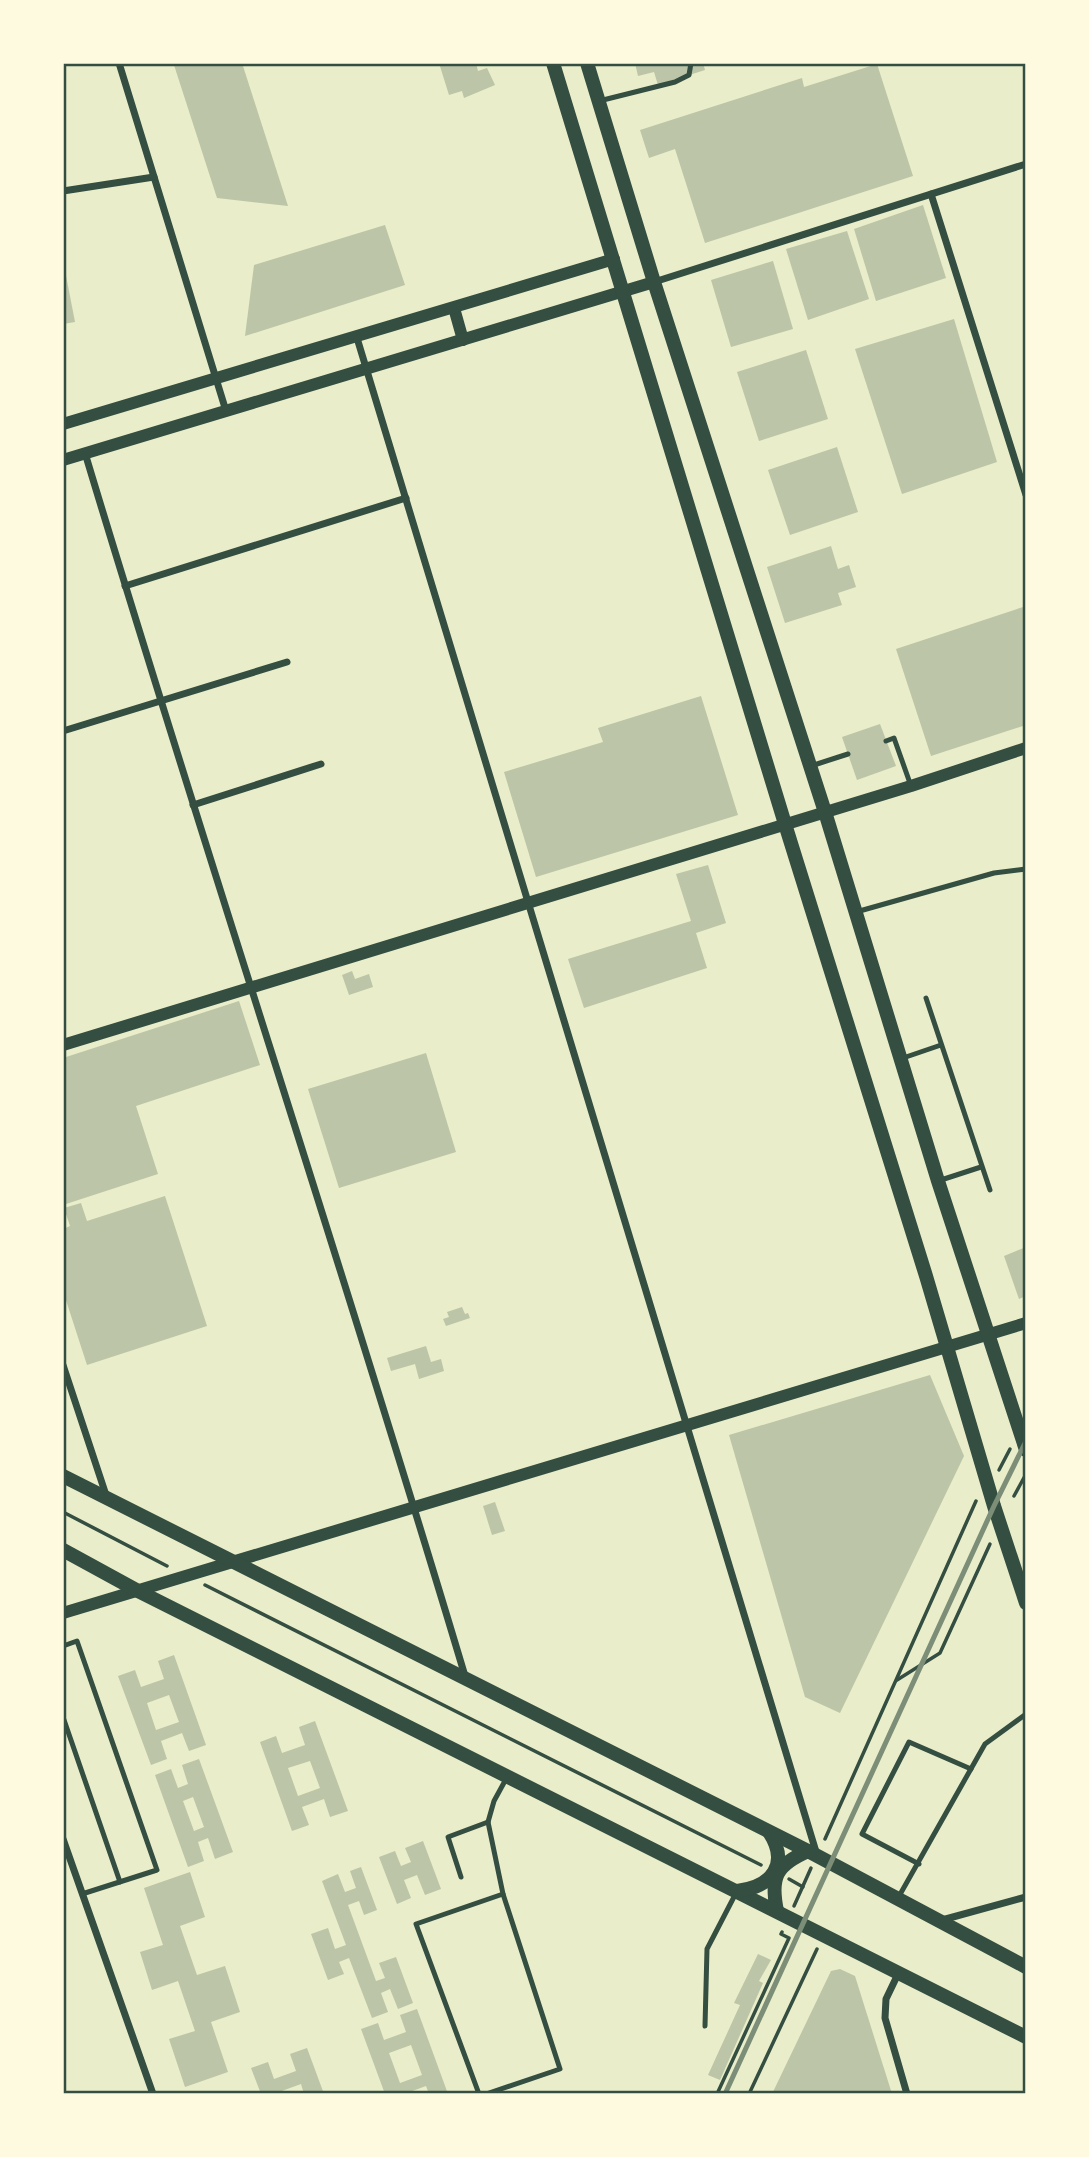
<svg xmlns="http://www.w3.org/2000/svg" width="1089" height="2157" font-family="'Golos Text',sans-serif">
<style>
.building{fill:#bcc5a7;fill-rule:evenodd}
.lines{fill:none;stroke-linecap:round;stroke-linejoin:round}
.path{stroke:#344e41;stroke-width:3.5}
.service{stroke:#344e41;stroke-width:5}
.minor{stroke:#344e41;stroke-width:7}
.tertiary{stroke:#344e41;stroke-width:12}
.secondary{stroke:#344e41;stroke-width:14}
.rail{stroke:#7c8e77;stroke-width:5}
.neatline{fill:none;stroke:#344e41;stroke-width:2.5}
</style>
<rect width="100%" height="100%" fill="#e9edc9"/>
<!-- building -->
<g class="building">
<path d="M179,63h63l46,143 -71,-8 -43,-133z"/>
<path d="M439,63h37l2,8 9,-3 8,17 -31,13 -2,-7 -13,4z"/>
<path d="M635,63h68l2,7 -47,15 -4,-13 -16,4z"/>
<path d="M877,64l36,112 -208,67 -30,-94 -26,9 -9,-28 162,-52 2,9z"/>
<path d="M923,205l23,73 -70,23 -22,-72z"/>
<path d="M385,225l20,60 -160,51 9,-71z"/>
<path d="M847,231l22,68 -61,21 -22,-71z"/>
<path d="M63,260l12,62 -12,2z"/>
<path d="M773,261l20,68 -62,18 -20,-67z"/>
<path d="M954,319l43,143 -95,32 -47,-145z"/>
<path d="M806,350l22,69 -69,22 -22,-69z"/>
<path d="M837,447l21,65 -68,23 -22,-65z"/>
<path d="M831,546l7,23 11,-4 7,22 -18,6 4,12 -57,18 -18,-56z"/>
<path d="M1026,606v119l-95,31 -35,-107z"/>
<path d="M701,696l37,119 -202,62 -32,-105 99,-30 -5,-14z"/>
<path d="M880,724l16,42 -39,14 -15,-43z"/>
<path d="M708,865l18,58 -30,10 11,35 -123,40 -16,-49 123,-38 -15,-47z"/>
<path d="M352,971l3,8 14,-5 4,13 -24,8 -7,-20z"/>
<path d="M239,1001l21,64 -124,41 22,68 -95,31v-147z"/>
<path d="M426,1053l30,99 -117,36 -31,-99z"/>
<path d="M165,1196l42,130 -120,39 -24,-74v-62l7,-3 -6,-18 17,-5 6,18z"/>
<path d="M1026,1247v49l-7,3 -15,-43z"/>
<path d="M462,1307l3,7 3,-1 2,5 -24,8 -3,-7 6,-2 -2,-5z"/>
<path d="M426,1346l5,16 10,-3 3,12 -25,8 -4,-15 -24,7 -4,-13z"/>
<path d="M930,1375l34,81 -124,257 -35,-16 -76,-262z"/>
<path d="M495,1502l10,29 -13,4 -9,-29z"/>
<path d="M174,1655l32,90 -17,6 -7,-18 -21,8 6,18 -16,6 -33,-89 17,-6 6,17 23,-8 -6,-18zM169,1695l10,27 -23,8 -9,-27z"/>
<path d="M315,1721l33,90 -18,6 -6,-18 -22,8 7,18 -17,6 -32,-89 16,-6 6,17 23,-8 -6,-18zM310,1761l10,27 -22,8 -10,-28z"/>
<path d="M199,1759l34,93 -18,7 -7,-21 -10,4 6,19 -16,6 -33,-92 16,-6 7,19 10,-4 -6,-19zM193,1797l11,30 -10,4 -11,-30z"/>
<path d="M423,1841l18,48 -16,6 -8,-20 -13,5 7,18 -14,6 -18,-47 16,-6 6,15 10,-4 -6,-14z"/>
<path d="M361,1867l16,43 -13,5 -5,-14 -11,4 28,76 9,-3 -6,-15 17,-6 17,46 -15,6 -8,-20 -9,4 7,19 -16,6 -23,-60 -10,4 5,12 -16,6 -17,-46 17,-6 7,21 11,-4 -24,-64 16,-7 7,18 11,-4 -6,-17z"/>
<path d="M190,1872l15,45 -25,9 17,49 28,-9 15,46 -29,10 17,50 -43,15 -16,-48 26,-8 -17,-50 -26,9 -12,-38 23,-7 -19,-57z"/>
<path d="M758,1954l13,6 -12,21 4,2 -43,97 -12,-5 32,-70 -6,-2z"/>
<path d="M840,1969l15,7 37,118h-120l59,-123z"/>
<path d="M417,2009l31,85h-19l-3,-8 -22,8h-19l-24,-65 17,-6 6,17 22,-8 -6,-17zM411,2045l11,30 -22,8 -11,-30z"/>
<path d="M307,2048l17,46h-20l-3,-10 -22,8v2h-18l-10,-26 17,-6 6,17 22,-8 -6,-17z"/>
</g>
<g class="lines">
<!-- path -->
<g class="path">
<path d="M999,1470l11,-21"/>
<path d="M1014,1496l12,-22"/>
<path d="M63,1512l104,54"/>
<path d="M205,1585l556,280"/>
<path d="M897,1680l43,-27 50,-109"/>
<path d="M825,1839l151,-338"/>
<path d="M789,1879l14,8"/>
<path d="M794,1906l17,-38"/>
<path d="M717,2094l72,-156 -8,-4 1,-2"/>
<path d="M749,2094l68,-145"/>
</g>
<!-- service -->
<g class="service">
<path d="M599,101l76,-19 14,-7 2,-12"/>
<path d="M886,741l8,-3 17,48"/>
<path d="M811,766l37,-12"/>
<path d="M856,912l138,-39 32,-4"/>
<path d="M926,998l64,192"/>
<path d="M903,1058l38,-13"/>
<path d="M941,1180l40,-13"/>
<path d="M63,1646l14,-5 80,229 -75,24"/>
<path d="M63,1717l57,165"/>
<path d="M919,1864l-57,-30 47,-92 62,27"/>
<path d="M461,1877l-13,-40 40,-15"/>
<path d="M898,1898l87,-154 41,-30"/>
<path d="M705,2026l2,-77 29,-56"/>
<path d="M479,2094l-63,-170 87,-30"/>
<path d="M486,2094l74,-25 -57,-175 -15,-72 6,-21 12,-22"/>
</g>
<!-- minor -->
<g class="minor">
<path d="M119,63l107,348"/>
<path d="M63,191l91,-14"/>
<path d="M931,194l95,301"/>
<path d="M654,282l372,-118"/>
<path d="M357,338l460,1517"/>
<path d="M85,453c123,409 258,814 380,1223"/>
<path d="M125,586l281,-88"/>
<path d="M63,731l224,-69"/>
<path d="M193,805l128,-41"/>
<path d="M63,1365l43,130"/>
<path d="M63,1839l90,255"/>
<path d="M942,1920l84,-23"/>
<path d="M898,1974l-12,25 -1,19 22,76"/>
</g>
<!-- tertiary -->
<g class="tertiary">
<path d="M454,308l9,32"/>
<path d="M63,424l551,-165"/>
<path d="M63,460l591,-178"/>
<path d="M63,1045l848,-259 115,-38"/>
<path d="M63,1613l963,-290"/>
</g>
<!-- secondary -->
<g class="secondary">
<path d="M553,63l232,761 141,452 68,230 32,97"/>
<path d="M587,63l67,219 171,530 113,369 88,269"/>
<path d="M63,1476l745,375 218,116"/>
<path d="M63,1550l75,41 888,446"/>
<path d="M737,1891c35,-4 53,-27 32,-59"/>
<path d="M777,1911c-7,-34 -1,-46 31,-60"/>
</g>
<!-- rail -->
<path class="rail" d="M725,2094l269,-588 32,-65"/>
</g>
<!-- border -->
<rect width="1089" height="2157" fill="none" stroke="#fefae0" stroke-width="130"/>
<rect x="65" y="65" width="959" height="2027" class="neatline"/>
</svg>
